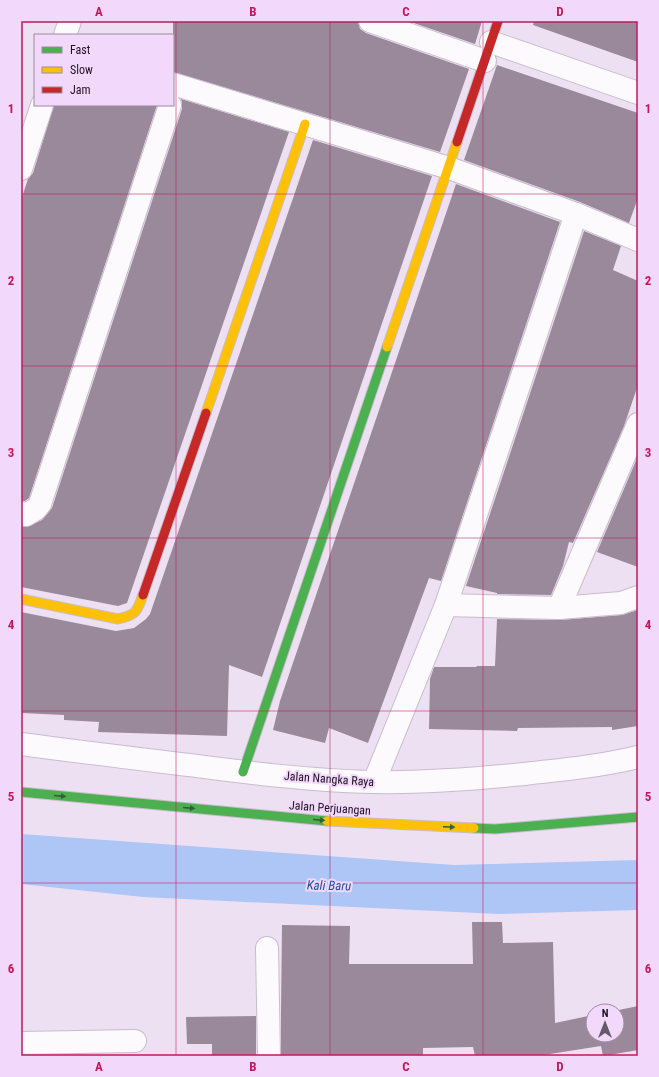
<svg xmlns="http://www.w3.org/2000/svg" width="659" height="1077" font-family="'Roboto Condensed',sans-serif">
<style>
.water{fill:#aec6f6}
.building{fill:#9a899a}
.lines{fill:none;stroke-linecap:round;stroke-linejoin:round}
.street-casing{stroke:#c8bccc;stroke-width:24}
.fast-casing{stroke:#c8bccc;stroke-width:11}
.slow-casing{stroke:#c8bccc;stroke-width:11}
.jam-casing{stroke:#c8bccc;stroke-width:11}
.street{stroke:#fcfafd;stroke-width:22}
.fast{stroke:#4caf50;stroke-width:9}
.slow{stroke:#ffc107;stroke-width:9}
.jam{stroke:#c62828;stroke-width:9}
.oneway{fill:#346038}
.grid{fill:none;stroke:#c2185b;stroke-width:1;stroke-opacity:0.55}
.labels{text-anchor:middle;stroke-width:4;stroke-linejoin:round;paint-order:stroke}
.street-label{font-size:12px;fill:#1d1120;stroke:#f2d8fb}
.water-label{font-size:13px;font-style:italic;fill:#1d4e95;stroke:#f2d8fb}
.neatline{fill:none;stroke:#c2185b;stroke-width:1.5}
.grid-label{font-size:13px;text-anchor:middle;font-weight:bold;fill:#c2185b}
</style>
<rect width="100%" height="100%" fill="#eee0f3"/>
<!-- water -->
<path class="water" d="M21,834l433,31 184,-5v50l-140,4 -355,-17 -122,-13z"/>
<!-- building -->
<g class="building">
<path d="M173,21h185l2,8 6,4 103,36 -29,83 -267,-80z"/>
<path d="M408,21h74l-7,23z"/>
<path d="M534,21h104v41l-105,-37z"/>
<path d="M497,65l141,48v85l-9,25 -49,-21 -116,-42z"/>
<path d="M181,99l108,33 -162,471 -9,3 -97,-19v-61l6,1 15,-7 10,-12 130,-399v-6z"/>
<path d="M54,105h103l-128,393 -4,3h-4v-301l7,-21 5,-6z"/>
<path d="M313,140l119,36 -170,501 -33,-12 -2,71 -129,-4 1,-10 -35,-2v-5l-43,-2v-101l95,19 18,-3 12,-9 4,-5z"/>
<path d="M456,184l104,38 -119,359 -12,-3 -61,165 -39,-15 -4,15 -52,-13 7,-29z"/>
<path d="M584,231l37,15 -8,24 25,11v104l-14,41 -51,117 -4,-1 -6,24 -12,29 -54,-1v-1l-31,-7z"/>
<path d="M638,456v111l-41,-15z"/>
<path d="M638,610v116l-26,4v-3l-94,1 -1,3 -88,-2 1,-50 4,-12h42l1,-1h18l2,-47 63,1 62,-5z"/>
<path d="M472,922h30l1,21 50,-1 2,81 38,-8v20h24v-24h-3l24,-5v44l-35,6 -2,-10 -64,10h-62l-2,-9 -50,1v8h-142v-43l1,-88 68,1 -1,38h124z"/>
<path d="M256,1016v40h-44v-12h-25l-1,-27z"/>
</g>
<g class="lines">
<!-- street casing -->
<g class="street-casing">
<g id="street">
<path d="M370,21l115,40"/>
<path d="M65,35l5,-14"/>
<path d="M491,42l147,51"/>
<path d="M173,84l276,84 127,46 62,26"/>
<path d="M21,169l21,-64"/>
<path d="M21,513l5,2 10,-6 4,-5 130,-399"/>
<path d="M446,605l130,-391"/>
<path d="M559,608l79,-184"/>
<path d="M21,744c59,8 118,15 176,22 59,8 118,15 177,16 50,1 100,-3 150,-8 38,-4 77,-8 114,-17"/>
<path d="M374,782l72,-177 113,3 62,-5 17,-6"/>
<path d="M267,948l2,108"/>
<path d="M21,1043l114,-2"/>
</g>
</g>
<!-- fast casing -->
<g class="fast-casing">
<g id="fast">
<path d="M243,772l144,-425"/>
<path d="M21,792l306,29"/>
<path d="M474,828l21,1 143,-12"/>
</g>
</g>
<!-- slow casing -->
<g class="slow-casing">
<g id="slow">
<path d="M387,347l70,-205"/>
<path d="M206,413l99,-289"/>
<path d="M21,599l97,20c18,-4 19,-7 25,-24"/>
<path d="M327,821l147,7"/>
</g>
</g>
<!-- jam casing -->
<g class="jam-casing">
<g id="jam">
<path d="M457,142l41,-121"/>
<path d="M143,595l63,-182"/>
</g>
</g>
<!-- street -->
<use href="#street" class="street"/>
<!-- fast -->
<use href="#fast" class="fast"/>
<!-- slow -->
<use href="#slow" class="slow"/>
<!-- jam -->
<use href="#jam" class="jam"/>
</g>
<!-- one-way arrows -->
<defs><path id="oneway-solid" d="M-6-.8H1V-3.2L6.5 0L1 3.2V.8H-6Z"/></defs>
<g class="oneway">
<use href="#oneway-solid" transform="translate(60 796) rotate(5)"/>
<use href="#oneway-solid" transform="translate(189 808) rotate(5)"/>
<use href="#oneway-solid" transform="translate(319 820) rotate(5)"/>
<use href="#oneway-solid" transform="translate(449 827) rotate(3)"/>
</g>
<!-- grid -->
<path class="grid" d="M176,21v1035M330,21v1035M483,21v1035M21,194h617M21,366h617M21,538h617M21,711h617M21,883h617"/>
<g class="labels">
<!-- street labels -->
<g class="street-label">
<text transform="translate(329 779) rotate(4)" y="4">Jalan Nangka Raya</text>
<text transform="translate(330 808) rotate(4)" y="4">Jalan Perjuangan</text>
</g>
<!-- water labels -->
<g class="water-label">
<text transform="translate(329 885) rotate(1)" y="5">Kali Baru</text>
</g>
</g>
<!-- border -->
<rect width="659" height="1077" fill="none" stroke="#f2d8fb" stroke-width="44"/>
<!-- legend -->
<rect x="34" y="34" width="140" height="72" fill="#f2d8fb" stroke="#9d88a3"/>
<rect x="42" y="47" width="20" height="6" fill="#4caf50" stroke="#9d88a3"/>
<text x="70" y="54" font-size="12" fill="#1d1120">Fast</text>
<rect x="42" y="67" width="20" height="6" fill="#ffc107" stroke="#9d88a3"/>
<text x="70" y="74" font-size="12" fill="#1d1120">Slow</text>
<rect x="42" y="87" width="20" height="6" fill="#c62828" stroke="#9d88a3"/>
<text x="70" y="94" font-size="12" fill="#1d1120">Jam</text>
<!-- north arrow -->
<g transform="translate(605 1023)"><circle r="19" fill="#f2d8fb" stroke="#9d88a3"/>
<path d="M0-3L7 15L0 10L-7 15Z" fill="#66596a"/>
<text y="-6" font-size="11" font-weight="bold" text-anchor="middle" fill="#1d1120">N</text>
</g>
<rect x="22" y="22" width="615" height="1033" class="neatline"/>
<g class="grid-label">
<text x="99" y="16">A</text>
<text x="253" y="16">B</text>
<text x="406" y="16">C</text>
<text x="560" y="16">D</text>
<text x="11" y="113">1</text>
<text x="648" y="113">1</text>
<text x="11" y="285">2</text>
<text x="648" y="285">2</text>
<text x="11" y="457">3</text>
<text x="648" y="457">3</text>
<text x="11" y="629">4</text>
<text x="648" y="629">4</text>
<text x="11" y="801">5</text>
<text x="648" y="801">5</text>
<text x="11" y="973">6</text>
<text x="648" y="973">6</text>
<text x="99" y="1071">A</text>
<text x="253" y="1071">B</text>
<text x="406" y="1071">C</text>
<text x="560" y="1071">D</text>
</g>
</svg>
